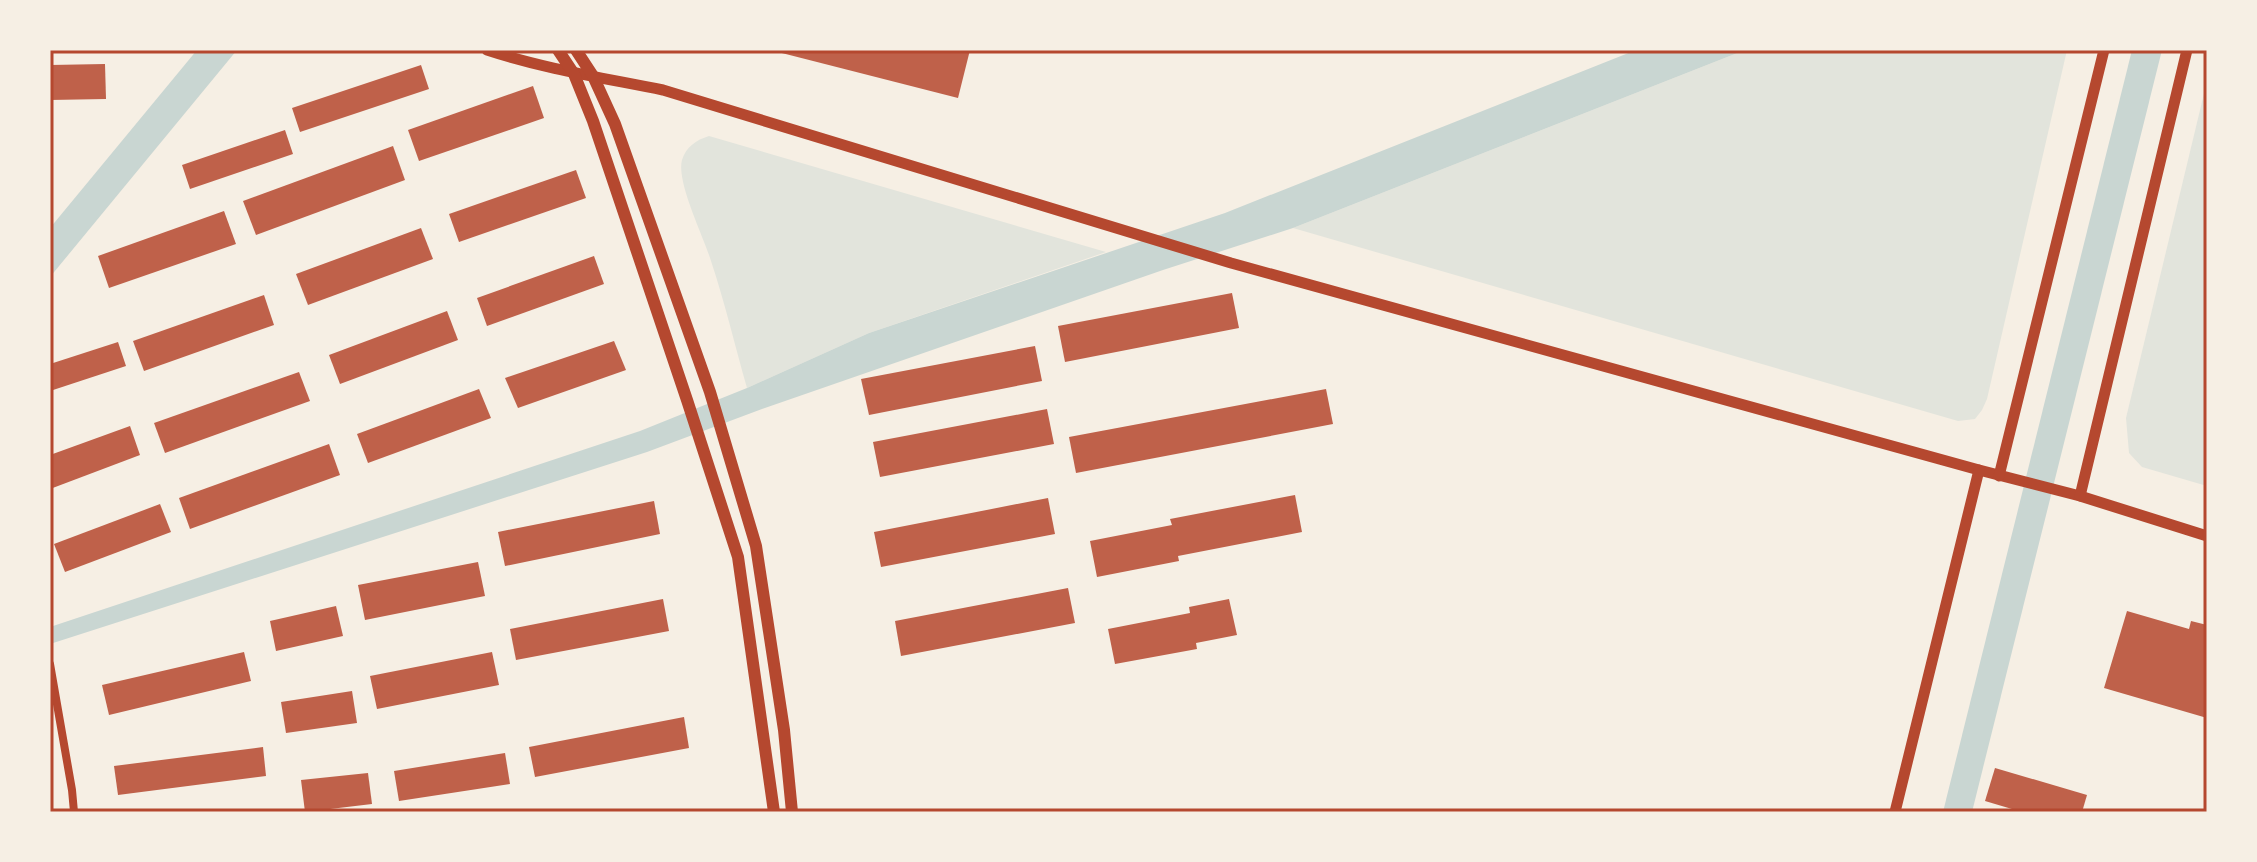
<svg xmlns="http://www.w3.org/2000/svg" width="2257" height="862" font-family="'IBM Plex Sans',sans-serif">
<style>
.green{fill:#e2e4dc}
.water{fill:#c9d6d2}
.building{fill:#bf614a}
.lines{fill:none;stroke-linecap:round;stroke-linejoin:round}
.minor{stroke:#b5482f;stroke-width:8}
.tertiary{stroke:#b5482f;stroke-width:11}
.secondary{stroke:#b5482f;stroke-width:12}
.neatline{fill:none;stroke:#b5482f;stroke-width:3}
</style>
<rect width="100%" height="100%" fill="#f6efe4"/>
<!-- green -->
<g class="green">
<path d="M1745,50h322l-80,349 -5,11 -7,9 -17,2 -665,-193z"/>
<path d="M2207,81v405l-65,-19 -13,-14 -3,-35z"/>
<path d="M709,136l397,116 -237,81 -122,55c-12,-42 -22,-85 -36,-127 -7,-24 -35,-79 -29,-101 4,-13 14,-20 27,-24z"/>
</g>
<!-- water -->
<g class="water">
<path d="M197,50h40l-187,227v-49z"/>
<path d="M1636,50h109l-452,178 -130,42 -401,139 -115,43 -597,192v-17l590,-196 107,-43 122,-55 356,-120z"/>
<path d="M2132,50h30l-190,762h-29z"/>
</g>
<!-- building -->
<g class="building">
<path d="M770,50h200l-12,48z"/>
<path d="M105,64l1,35 -56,1v-35z"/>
<path d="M421,65l8,24 -129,43 -8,-24z"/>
<path d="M533,86l11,32 -125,43 -11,-31z"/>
<path d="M285,130l8,24 -103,35 -8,-24z"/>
<path d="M393,146l12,34 -149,55 -13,-34z"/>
<path d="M576,170l10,28 -127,44 -10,-28z"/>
<path d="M224,211l12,33 -127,44 -11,-32z"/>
<path d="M421,228l12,31 -125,46 -12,-31z"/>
<path d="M594,256l10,28 -117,42 -10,-28z"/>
<path d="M1232,293l7,35 -174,34 -7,-36z"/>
<path d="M264,295l10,30 -130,46 -11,-30z"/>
<path d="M447,311l11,29 -118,44 -11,-29z"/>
<path d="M614,341l12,29 -108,38 -13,-30z"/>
<path d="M118,342l8,24 -76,25v-27z"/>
<path d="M1035,346l7,35 -173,34 -8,-36z"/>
<path d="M299,372l11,29 -145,52 -11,-30z"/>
<path d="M479,389l12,29 -123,45 -11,-29z"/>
<path d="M1326,389l7,35 -257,49 -7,-36z"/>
<path d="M1047,409l7,35 -174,33 -7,-35z"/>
<path d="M130,426l10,29 -90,34v-34z"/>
<path d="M329,444l11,31 -150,54 -11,-31z"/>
<path d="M1295,495l7,37 -124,24 1,5 -82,16 -7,-36 82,-16 -2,-6z"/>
<path d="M1048,498l7,36 -174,33 -7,-35z"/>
<path d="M654,501l6,33 -155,32 -7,-34z"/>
<path d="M160,504l11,28 -106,40 -11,-28z"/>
<path d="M478,562l7,34 -120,24 -7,-35z"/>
<path d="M1068,588l7,35 -174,33 -6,-35z"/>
<path d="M663,599l6,32 -153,29 -6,-31z"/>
<path d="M1229,599l8,36 -41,8 1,6 -82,15 -7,-35 82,-16 -1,-6z"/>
<path d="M336,606l7,30 -67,15 -6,-30z"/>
<path d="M2127,611l62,18 2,-8 16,4v93l-103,-30z"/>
<path d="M244,652l7,29 -142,34 -7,-30z"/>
<path d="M492,652l7,33 -122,24 -7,-33z"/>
<path d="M352,691l5,32 -71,10 -5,-31z"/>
<path d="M684,717l5,31 -154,29 -6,-30z"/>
<path d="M263,747l3,29 -148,19 -4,-29z"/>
<path d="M505,753l5,31 -111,17 -5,-30z"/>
<path d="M1995,768l92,27 -5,17h-60l-37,-11z"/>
<path d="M368,773l4,31 -67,8 -4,-32z"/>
</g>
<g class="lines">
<!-- minor -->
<path class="minor" d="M50,664l22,126 2,22"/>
<!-- tertiary -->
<g class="tertiary">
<path d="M487,50c58,19 117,28 176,40l568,173 748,207 101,26 127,40"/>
<path d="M1999,476l105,-426"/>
<path d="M2080,496l107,-446"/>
<path d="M1895,812l84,-342"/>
</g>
<!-- secondary -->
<g class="secondary">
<path d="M558,50l16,24 19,47 94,279 51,157 36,255"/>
<path d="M576,50l17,26 22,48 95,268 46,154 28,184 8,82"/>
</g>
</g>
<!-- border -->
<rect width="2257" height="862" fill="none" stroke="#f6efe4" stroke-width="104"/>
<rect x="52" y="52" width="2153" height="758" class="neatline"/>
</svg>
